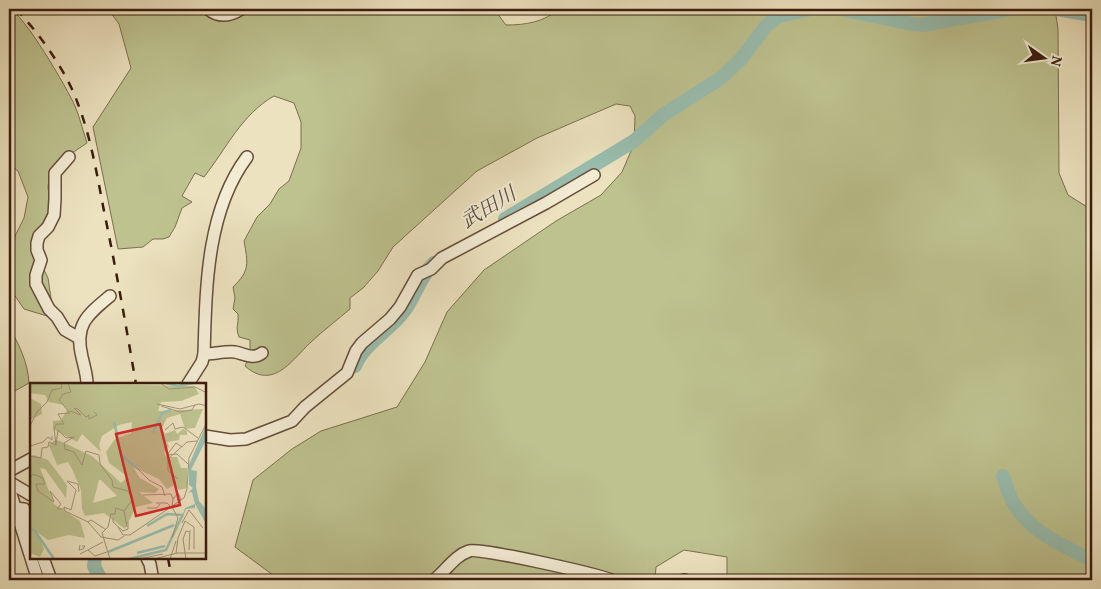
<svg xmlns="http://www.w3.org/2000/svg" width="1101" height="589" font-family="Vollkorn,'Noto Serif JP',serif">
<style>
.green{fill:#bdc28f;stroke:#7c6f4f}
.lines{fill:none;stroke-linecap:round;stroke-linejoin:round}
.river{stroke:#99beaf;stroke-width:14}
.minor-casing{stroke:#674e3b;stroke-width:14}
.minor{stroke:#f3ecd5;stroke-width:11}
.rail{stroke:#3b1c0f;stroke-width:2.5;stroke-dasharray:9 9;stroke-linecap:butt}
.labels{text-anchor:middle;stroke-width:4;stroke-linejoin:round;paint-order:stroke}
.water-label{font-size:20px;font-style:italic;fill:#574d3f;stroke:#f3ecd5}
.inset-river{fill:none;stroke:#99beaf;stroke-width:2.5}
.inset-road{fill:none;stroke:#a59379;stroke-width:1}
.view{fill:#d62828;fill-opacity:0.15;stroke:#d62828;stroke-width:2.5}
.inset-edge{fill:none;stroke:#3b1c0f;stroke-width:2.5}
</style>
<rect width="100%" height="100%" fill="#ece2bf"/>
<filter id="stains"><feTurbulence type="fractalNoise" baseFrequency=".004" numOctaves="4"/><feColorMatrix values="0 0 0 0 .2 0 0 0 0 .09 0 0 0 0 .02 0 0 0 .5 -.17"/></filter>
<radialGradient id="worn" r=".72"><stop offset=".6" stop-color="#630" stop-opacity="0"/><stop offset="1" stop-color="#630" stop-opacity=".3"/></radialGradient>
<!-- green -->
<g class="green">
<path d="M9,9c14,3 59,81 66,97 5,12 8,25 12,37 -15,10 -38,24 -39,44 0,4 2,11 3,15 3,14 -6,22 -14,32l3,28 8,16 5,34 -6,4 -23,-7 -13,-19h-2v-29l4,-2 2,-23 9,-18 4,-21 -10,-26 -9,-7v-45l4,-1 -4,-11z"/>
<path d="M108,9h386l12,16c20,0 38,-3 53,-16h496l3,20 1,144 9,22 24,15v370h-365v-23l-43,-7 -28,17 -1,13h-381l3,-2 -42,-31 18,-67 39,-31 29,-18 76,-24 28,-45 22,-50 37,-42 72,-49 45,-26 21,-23 12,-28 1,-28 -5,-10 -14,-2 -79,34 -60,33 -84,76 -15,24 -15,17 -13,10v11c-13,11 -26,21 -39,33 -19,18 -38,49 -66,24l5,-11v-15l-11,-3c-4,-10 0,-13 -1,-23l-5,-5 2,-11 -2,-11c17,-16 15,-24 11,-46l13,-24 13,-13 9,-15 10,-8 12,-33v-26l-7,-19 -20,-7c-32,18 -48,53 -70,81l-9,-4 -13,23 10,6 -10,6 -7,19 -6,10 -6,2h-10l-10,8 -25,2 -25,-122 38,-59 -12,-44z"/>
<path d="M9,327c10,17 19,36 20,56l-14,8 -6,-11z"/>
</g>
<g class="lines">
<!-- river -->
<g class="river">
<path d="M840,9l72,15 10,1 89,-16"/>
<path d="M1056,9l36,6"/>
<path d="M505,219l129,-78 29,-26 58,-37 19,-18 26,-34 12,-10 33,-7"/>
<path d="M355,366c10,-24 35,-35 50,-56 10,-14 16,-35 29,-47"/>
<path d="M1003,476c3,9 6,20 11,28 18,29 49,42 78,56"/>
<path d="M95,558l-1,8 7,14"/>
</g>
<!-- minor casing -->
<g class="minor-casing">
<g id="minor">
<path d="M208,9c11,9 22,7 33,0"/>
<path d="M69,157l-14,16v26l-1,16 -6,12 -9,9 -2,7v7l4,10 -5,15v9l13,25 8,8 8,13 14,8"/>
<path d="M204,354c9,0 22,-3 31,-2 10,2 18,8 27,1"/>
<path d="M87,384c0,-9 -3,-18 -5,-27 -8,-32 5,-42 28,-61"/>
<path d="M188,384l14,-22 2,-8c2,-65 2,-142 43,-197"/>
<path d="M205,436l25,4 16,-1 46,-18 13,-14 42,-34 9,-22 6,-8 28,-24 10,-12 18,-32 13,-6 11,-11 104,-55 48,-28"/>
<path d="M9,471l22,-12"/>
<path d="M9,482l22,13"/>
<path d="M9,488l29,92"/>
<path d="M14,508l10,1 7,19"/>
<path d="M43,558l8,22"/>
<path d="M147,558l3,6 3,16"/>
<path d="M434,580c12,-9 20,-24 35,-29 9,-4 128,23 142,29"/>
<path d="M684,580h1"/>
</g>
</g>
<!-- minor -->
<use href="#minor" class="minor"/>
<!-- rail -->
<g class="rail">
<path d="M16,9c23,24 51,63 62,95 13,34 19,71 26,107 12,58 22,115 32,173"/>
<path d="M168,558l4,22"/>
</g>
</g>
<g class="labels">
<!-- water labels -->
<g class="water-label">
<text transform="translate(488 207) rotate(-31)" y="7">武田川</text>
</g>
</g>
<!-- overview -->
<g transform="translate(30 383)">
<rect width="176" height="176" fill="#ece2bf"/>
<path d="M0,0l164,3 5,8 -18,7 -20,1 -3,9 45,-2 -8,19 -10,1 -5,-15 -13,4 -5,10 3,6 10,-4 2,4 6,-5 4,2v4h-7l-1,5 -12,2 2,5 -5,5 2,5h11l4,11h6v20l-8,2 -5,-5 -7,4 -8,-10 -26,-12 7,11 19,11 -4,4 -16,-1 14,11 -17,4 -11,22 -21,-16 -19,3 -3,-7 -1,-19 -9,-21 -4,-7 -11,3 -8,-20 6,-5 5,1 32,15 29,27 7,-6 -19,-14 -3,-11 9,-13 16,-6 1,-11 -13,3 -17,11 -3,9 2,7 -19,-18 -5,8 -24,-13v-8l8,-1 6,-10 -3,-5 -15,-3 -4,-7 -15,-2zM71,97l16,16 -24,7 6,-23zM0,15l11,6 1,10 -12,6zM4,72l14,5 19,25 -1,13 -21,-29 -5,-1 14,36 26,17 5,17 -16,-3 -21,5 -11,-8 7,17 -4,8 -10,-4v-97z" fill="#bdc28f" fill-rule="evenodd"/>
<path d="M176,42v15l-15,30 6,1 -1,16 3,14 7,8v15l-11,-20v4l-9,1 -7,16 6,-17 10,-4 -3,-12 -4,1 5,-5 -4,-3v-20z" fill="#99beaf"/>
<path class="inset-river" d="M136,0l12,3 15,-3M84,39l8,34 16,13M123,50l9,-20 9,-3M117,143l20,-12 15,1M0,145l5,3 19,28M78,169l66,-27M107,170l28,-7M99,176l37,-9 17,-36"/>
<path class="inset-road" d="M130,0l9,6 26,-2 12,6M127,21l23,5 19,-5 8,2M131,23l19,6 12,-2 3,-5M40,28l11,4 -7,-7 4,1 8,8 3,-2v4l8,-4 -3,-3M0,43l7,-14 10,-10 5,-12 10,-2 -1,-5M24,45l2,17 2,-15 8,8 8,-1 -10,6 1,6 9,3 8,13 4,-14 13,4 1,9 12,16 1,7 15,4 5,8 -9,12 -8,-3 -1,6h-4l-3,13 -6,6 8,26M24,45l3,-4h7l-6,-10 12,-1 -11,-13 4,-6 8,-2 -3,-9M135,47l8,-7 2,6 8,-2 15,11M0,63l13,-4 5,-5 4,3v-4M152,64l-6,-4 -9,12 10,-1 11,10M0,73l11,2 1,-10 6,-1 1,-5 7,3M108,86l11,11 13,7 3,9M0,95l3,-4 10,4 2,6h-9l2,7 16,11 -4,-11 11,13 -4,5h7M148,96l-10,-8v-12l19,-17 10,-1M49,109l-1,-8 -11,-3 9,9 -5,20 -7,-3 1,4 23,11 13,15 17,3 6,-4M113,112l28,-1 2,5M126,120h11l4,4M117,125h10l3,-4M94,128l3,16M83,135v4l10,9 5,-2v-7M58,139l3,-2 14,9M152,140l7,-13 14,18M88,144l5,8h7l54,-37 3,-9 2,-31 18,-36M142,155l6,-20 -6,-11 1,-8 5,-6 3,6 -2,2M148,155l7,-17 9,6v22M50,162l-1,5 4,-1 2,-3h-3M58,167l7,6 12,-4M159,167l1,-20M146,170l2,-15M50,171l23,-12M109,176l24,-5M124,176l23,-6h30M140,176l6,-18M156,176l-3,-20 3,-8 3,1"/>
<path class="view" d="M130,41l20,81 -44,11 -20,-82z"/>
<rect width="176" height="176" class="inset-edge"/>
</g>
<!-- margin -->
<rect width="1101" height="589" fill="none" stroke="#ece2bf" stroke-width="30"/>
<rect x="10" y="10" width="1081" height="569" fill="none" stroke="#3b1c0f" stroke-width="2.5"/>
<rect x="15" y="15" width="1071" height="559" fill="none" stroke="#3b1c0f"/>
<!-- north arrow -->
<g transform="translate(1044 58) rotate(104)" stroke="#f3ecd5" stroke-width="4" paint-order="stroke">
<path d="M0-4L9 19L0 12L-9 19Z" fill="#3b1c0f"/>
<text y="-8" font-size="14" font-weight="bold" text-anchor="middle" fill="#3b1c0f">N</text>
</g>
<rect width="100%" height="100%" filter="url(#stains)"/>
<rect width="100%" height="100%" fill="url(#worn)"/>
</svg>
